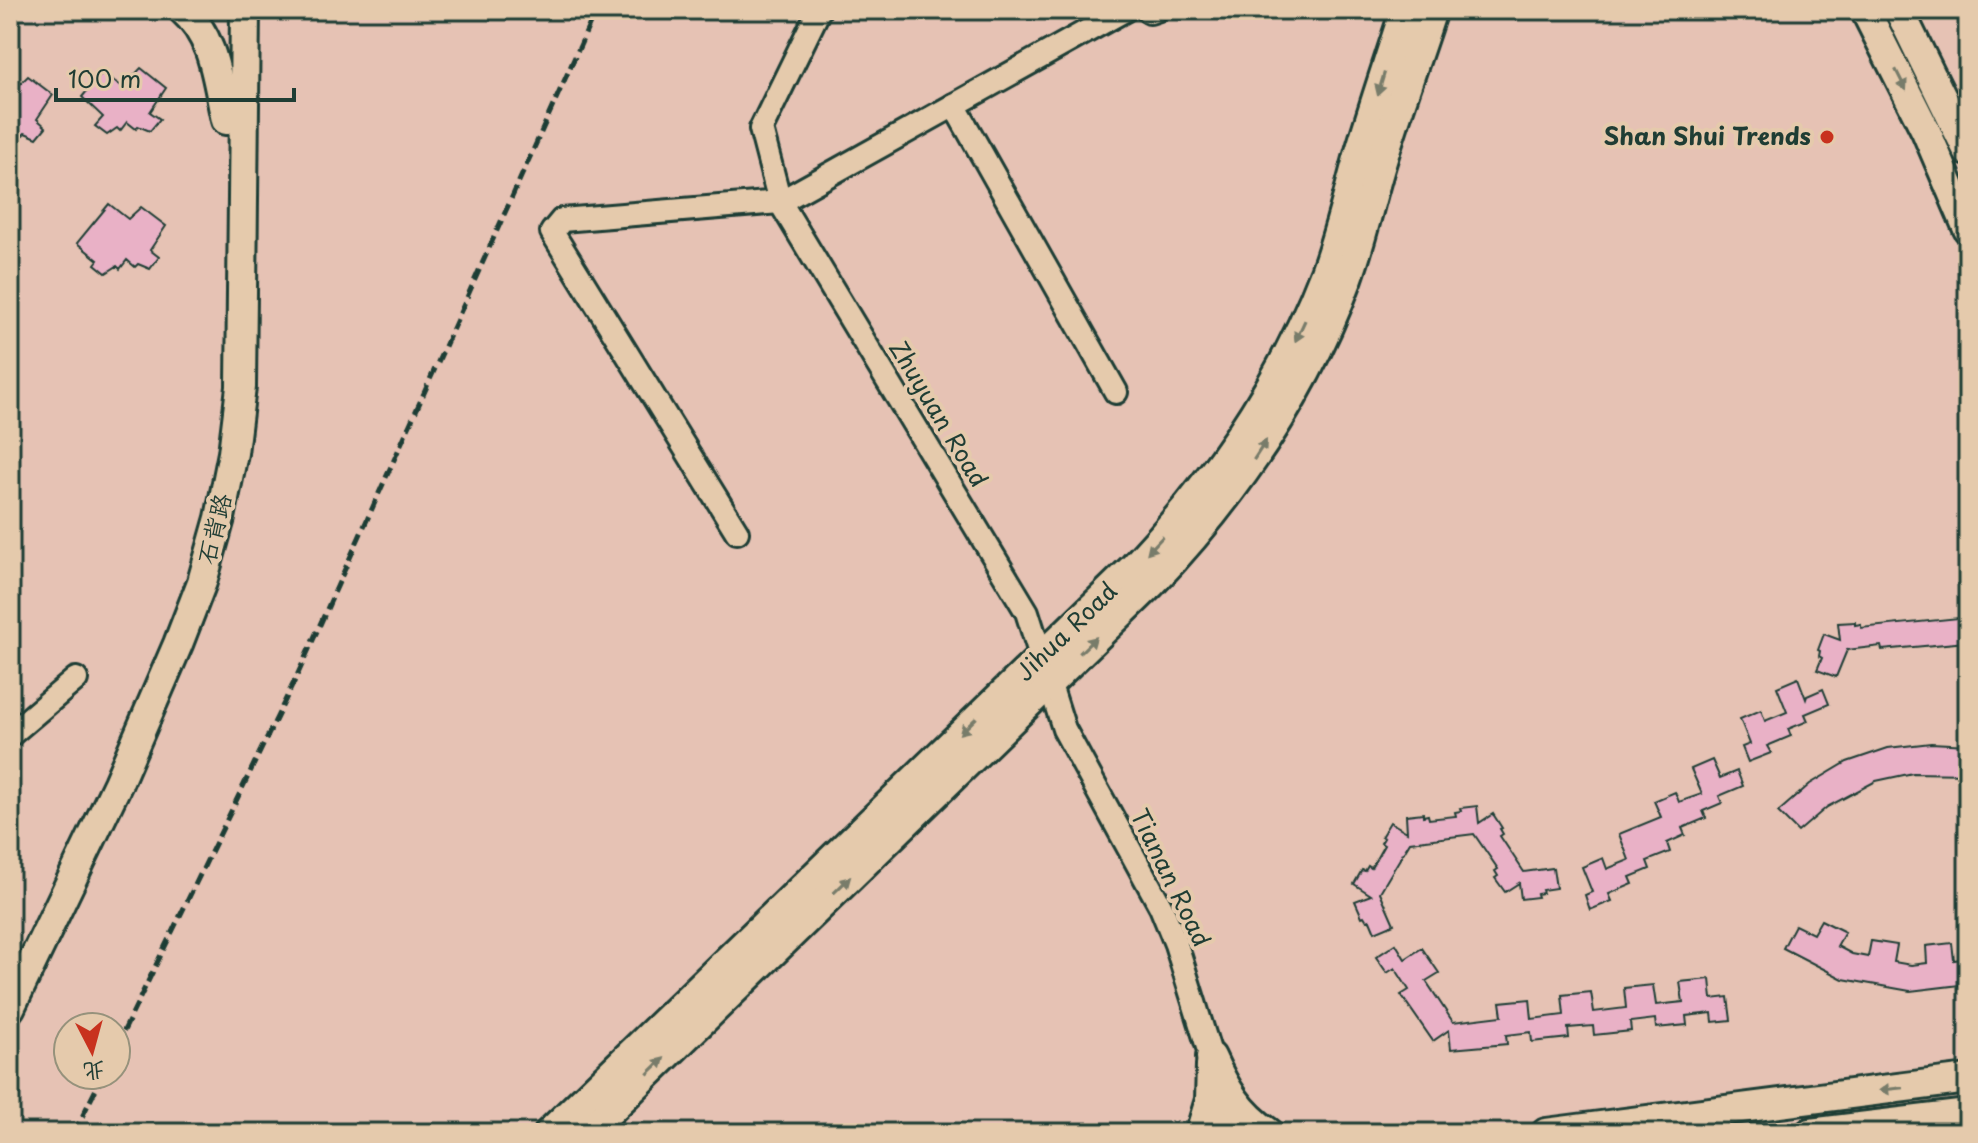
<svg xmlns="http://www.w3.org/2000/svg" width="1978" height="1143" font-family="'Playpen Sans','LXGW WenKai TC',sans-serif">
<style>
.building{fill:#e9b1c6;stroke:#1f3d34;stroke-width:2}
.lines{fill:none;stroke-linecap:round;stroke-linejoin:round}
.minor-casing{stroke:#1f3d34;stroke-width:28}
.major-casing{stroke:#1f3d34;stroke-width:34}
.minor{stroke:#e5caac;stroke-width:22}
.major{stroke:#e5caac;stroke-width:28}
.rail{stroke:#1f3d34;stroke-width:5;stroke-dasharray:12 6;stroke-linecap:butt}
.oneway{fill:#787c6a}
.poi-dot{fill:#c8321e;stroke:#e5caac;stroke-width:3}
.labels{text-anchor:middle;stroke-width:8;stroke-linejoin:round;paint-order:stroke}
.poi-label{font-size:24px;font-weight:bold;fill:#1f3d34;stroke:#e5caac;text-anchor:end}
.street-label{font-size:24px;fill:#1f3d34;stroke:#e5caac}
</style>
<rect width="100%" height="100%" fill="#e6c2b4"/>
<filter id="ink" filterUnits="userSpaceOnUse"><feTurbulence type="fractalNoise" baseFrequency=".0125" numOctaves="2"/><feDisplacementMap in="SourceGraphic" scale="16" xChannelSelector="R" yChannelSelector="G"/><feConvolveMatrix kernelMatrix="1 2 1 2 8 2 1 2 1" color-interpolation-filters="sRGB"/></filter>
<g filter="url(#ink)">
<!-- building -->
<g class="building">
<path d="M141,68l25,20 -16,24 10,7 -10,12 -12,-5 -2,3 -9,-7 -7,9 -3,-3 -10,7 -12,-9 8,-9 -21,-20 20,-24 21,14z"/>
<path d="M28,76l25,19 -16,24 9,8 -9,11 -12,-5 -3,3 -12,-10v-32z"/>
<path d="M109,204l19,15 13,-12 25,19 -16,24 9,7 -9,12 -12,-5 -3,3 -8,-7 -7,9 -3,-3 -11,7 -11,-9 3,-4 -21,-17z"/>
<path d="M1968,617l-2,25 -84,8 -1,-4 -34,4 -11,27 -19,-7 5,-12 -3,-2 1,-5 -2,-1 6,-16 16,6 -2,-17 17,-1v3l6,-1v4z"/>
<path d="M1798,678l8,21 1,-3 16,-7 6,15 -24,10 3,7 -20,8 3,7 -24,10 4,7 -23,9 -6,-15 8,-3 -10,-25 21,-9 4,11 22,-9 -10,-25z"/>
<path d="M1931,743l37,2v29l-55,-1 -37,8 -49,26 -29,25 -20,-20 32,-28 37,-22 41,-14z"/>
<path d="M1712,760l8,18 17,-7 6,15 -24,10 3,7 -19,8 3,7 -24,10 3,7 -18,8 3,9 -23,9 3,8 -20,8 3,7 -24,10 3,7 -22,9 -5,-15 7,-3 -10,-25 21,-9 4,11 22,-9 -10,-26 42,-17 -7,-16 21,-9 4,10 23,-8 -11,-25z"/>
<path d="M1477,806l2,17 14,-9 9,14 -2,1 3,5 -3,2 24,36 29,-4 3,20 -14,2 1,3 -6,1 1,3 -17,2 -2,-16 -14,9 -10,-14 3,-2 -3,-5 3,-2 -24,-35 -64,8 -30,50 14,32 -19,8 -5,-12 -3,1 -3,-5 -2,1 -7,-16 16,-6 -17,-11 8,-14 3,1 3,-5 3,2 13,-23 -3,-2 3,-5 -3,-1 9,-15 17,10 -1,-17 17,-2v3l5,-1 1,4 27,-3 -1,-4 6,-1 -1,-3z"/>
<path d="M1821,920l24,12 -8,14 15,8 16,3 3,-16 26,4 -3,17 17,3 16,-2 -1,-17 26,-3 2,17 14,-2v26l-58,7 -67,-12 -60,-31 12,-23 18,9z"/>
<path d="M1396,944l9,15 17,-11 17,25 -13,8 27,41 49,-6 -2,-14 30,-3 2,20 32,-4 -2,-20 29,-3 3,20 32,-4 -2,-20 29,-3 3,20 27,-3 -3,-20 30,-3 2,20 16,-2 3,23 -18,2 -1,-9 -26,3 1,9 -31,3 -1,-9 -25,3 1,9 -37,4 -1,-9 -25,2 1,10 -37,4 -1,-10 -25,3 1,9 -56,5 -2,-19 -16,11 -32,-46 8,-5 -14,-22 -8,5 -11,-16z"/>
</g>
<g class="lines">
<!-- minor casing -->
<g class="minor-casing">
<g id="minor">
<path d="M819,10l-58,119 19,73 247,410 37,117 97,178 15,37 35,113 14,76"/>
<path d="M1147,10l3,2 6,-2"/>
<path d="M954,105l162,287"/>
<path d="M737,532l-185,-300 10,-12 218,-18 345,-192"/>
<path d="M10,735l66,-56"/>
</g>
</g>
<!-- major casing -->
<g class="major-casing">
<g id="major">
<path d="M183,10c32,28 34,71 43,110"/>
<path d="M1865,10l61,121 42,98"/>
<path d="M1899,10l69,141"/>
<path d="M10,1008l108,-225 60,-139 24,-62 18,-64 13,-65 8,-66 4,-377"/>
<path d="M1211,1057c14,31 28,56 58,76"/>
<path d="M549,1133l585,-566c82,-87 148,-183 191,-295 14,-38 23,-77 34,-117 14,-48 31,-97 46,-145"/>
<path d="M587,1133l564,-549c85,-89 154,-190 197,-306 14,-39 22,-78 34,-117 15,-51 34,-101 50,-151"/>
<path d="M1200,1133l10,-33 1,-35"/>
<path d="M1546,1133l422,-54"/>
<path d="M1810,1133l158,-19"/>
</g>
</g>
<!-- minor -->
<use href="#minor" class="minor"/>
<!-- major -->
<use href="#major" class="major"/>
<!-- rail -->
<g class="rail">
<path d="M116,1047l180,-369 300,-668"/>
<path d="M74,1133l29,-58"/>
</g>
</g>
<!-- one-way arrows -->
<defs><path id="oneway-solid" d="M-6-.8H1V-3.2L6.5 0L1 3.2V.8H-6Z" transform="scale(2)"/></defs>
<g class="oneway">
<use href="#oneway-solid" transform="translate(1901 80) rotate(63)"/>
<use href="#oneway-solid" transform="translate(1381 84) rotate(107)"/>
<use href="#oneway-solid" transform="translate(1300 331) rotate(115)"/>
<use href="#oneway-solid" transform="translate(1260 450) rotate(-57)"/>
<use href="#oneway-solid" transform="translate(1155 545) rotate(133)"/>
<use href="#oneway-solid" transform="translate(1088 645) rotate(-44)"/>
<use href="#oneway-solid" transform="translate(968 726) rotate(136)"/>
<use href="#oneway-solid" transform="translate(842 885) rotate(-44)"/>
<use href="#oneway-solid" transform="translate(656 1066) rotate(-44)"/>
<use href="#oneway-solid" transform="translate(1891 1089) rotate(173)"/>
</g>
</g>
<!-- markers -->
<circle class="poi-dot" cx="1827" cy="137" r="8"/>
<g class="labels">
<!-- poi labels -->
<g class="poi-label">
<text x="1811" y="145">Shan Shui Trends</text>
</g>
<!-- street labels -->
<g class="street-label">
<text transform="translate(938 414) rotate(59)" y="8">Zhuyuan Road</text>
<text transform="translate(215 529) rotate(-76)" y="8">石背路</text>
<text transform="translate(1067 632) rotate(-44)" y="8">Jihua Road</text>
<text transform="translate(1170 878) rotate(64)" y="8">Tianan Road</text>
</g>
</g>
<!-- margin -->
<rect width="1978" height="1143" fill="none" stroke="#e5caac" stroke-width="40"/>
<rect x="20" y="20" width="1938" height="1103" fill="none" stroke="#1f3d34" stroke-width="3" filter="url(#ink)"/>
<!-- north arrow -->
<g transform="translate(92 1051) rotate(174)"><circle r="38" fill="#e5caac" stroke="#96927c" stroke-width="2"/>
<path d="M0-6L14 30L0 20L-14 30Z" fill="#c8321e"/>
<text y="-12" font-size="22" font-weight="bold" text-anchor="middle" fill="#1f3d34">北</text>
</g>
<!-- scale -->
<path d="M56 88v12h238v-12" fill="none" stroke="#1f3d34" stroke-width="4"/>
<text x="68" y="88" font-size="24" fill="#1f3d34" stroke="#e5caac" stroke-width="6" paint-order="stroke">100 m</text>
</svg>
